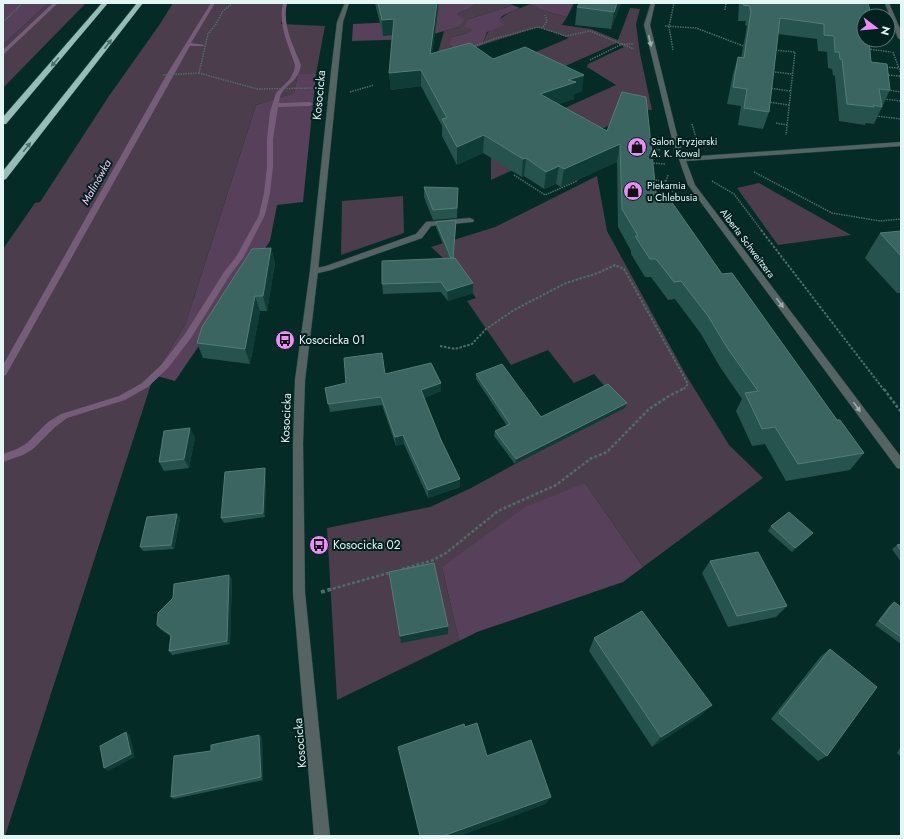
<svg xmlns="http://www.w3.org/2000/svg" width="904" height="839" font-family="Jost,sans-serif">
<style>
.green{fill:#4b3d4c}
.forest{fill:#57405a}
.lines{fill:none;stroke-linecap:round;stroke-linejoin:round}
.stream{fill:#755c78;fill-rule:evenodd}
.service-casing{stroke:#244744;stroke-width:1}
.minor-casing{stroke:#244744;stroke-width:1}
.tertiary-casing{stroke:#244744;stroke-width:1}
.motorway-casing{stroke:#244744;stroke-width:1}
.path-far3{stroke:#4e6d6a;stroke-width:1.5;stroke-dasharray:1.5 1;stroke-linecap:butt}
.path-far2{stroke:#4e6d6a;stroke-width:2;stroke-dasharray:2.5 1.5;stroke-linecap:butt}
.path-far1{stroke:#4e6d6a;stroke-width:2.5;stroke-dasharray:3 2;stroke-linecap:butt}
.path{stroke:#4e6d6a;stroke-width:3.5;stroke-dasharray:4 2.5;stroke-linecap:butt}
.service{fill:#556462;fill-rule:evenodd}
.minor{fill:#556462;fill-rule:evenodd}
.tertiary{fill:#556462;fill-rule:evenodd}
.motorway{fill:#97bdb7;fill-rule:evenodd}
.wall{fill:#26534e}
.shaded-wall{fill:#103c37}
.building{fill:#3b6560;stroke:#557c77}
.oneway{fill:#9cadaa}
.oneway2{fill:#4c6f6a}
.labels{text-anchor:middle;stroke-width:4;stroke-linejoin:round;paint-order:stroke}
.far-poi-label{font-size:10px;fill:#e3f6f3;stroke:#00211e;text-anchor:start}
.far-street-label{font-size:10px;fill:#e3f6f3;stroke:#00211e}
.far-water-label{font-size:11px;font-style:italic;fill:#f9ccfe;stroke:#00211e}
.street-label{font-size:12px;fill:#e3f6f3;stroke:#00211e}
.poi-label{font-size:12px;fill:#e3f6f3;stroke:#00211e;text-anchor:start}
</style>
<rect width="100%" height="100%" fill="#052b27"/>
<!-- green -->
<g class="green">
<path d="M48,3h38l-83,85v-43z"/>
<path d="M173,3h114l-6,21 44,2 -9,48h-18l-4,19 -38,12 -71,220 -31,50 -149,461h-2v-587l32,-46 5,-1 69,-106 51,-72z"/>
<path d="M476,3h33l4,2 -44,14 5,10 -6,4 -16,4 2,12 -17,7 7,-25 15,-4 4,-7 -6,-6 14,-6z"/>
<path d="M530,4l11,6 26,7 -5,8 29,4 27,11 12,-32 10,1 -4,15 4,30 12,56 -36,-2 -6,17 -6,3 -113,52v-39l125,-56 -29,-18 1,-3 36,-17 -7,-4 -56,25 -30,-14 38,-16 -27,-10h-7l-53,17c9,-25 23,-31 48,-41z"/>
<path d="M597,176l10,55 79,144 43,70 34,33 -120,89 -58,-84 -143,84 17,74 -122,59 -10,-172 103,-21 41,-19 44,-24 92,-75 -13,-15 -20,9 -26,-33 -37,15 -44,-64 9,-3 -20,-28 -25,-23 64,-20z"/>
<path d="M759,183l92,52 -73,10 -41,-57z"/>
<path d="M403,196l1,37 -63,22 1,-54z"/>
</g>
<!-- forest -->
<g class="forest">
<path d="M3,3h45l-45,42z"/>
<path d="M423,3h53l-5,5 -14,6 7,6 -5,7 -44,12 -63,2 1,-17 42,-2z"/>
<path d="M533,3h41l-7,14 -26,-7 -11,-6z"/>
<path d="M513,5l7,3 -18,8 -3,5 6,4 -18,7 -5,13c-12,4 -23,9 -32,-1l2,-7 16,-4 5,-4 -9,-2 5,-8z"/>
<path d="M298,74h18l-13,128 -26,3 -7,36 -95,140 -21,-6 31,-50 71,-220 38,-12z"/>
<path d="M585,483l58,84 -20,15 -146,50 -18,9 -17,-74 83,-60z"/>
</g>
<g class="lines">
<!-- stream -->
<g class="stream">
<path d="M53,3h5l-55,52v-5z"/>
<path d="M211,3h4l-24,40 14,2 -2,1h-13l-184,329 -3,1v-11l164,-291z"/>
<path d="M283,3h4c-5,22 6,42 14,62 -3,17 -13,17 -20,29 -1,3 -2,6 -2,9l31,-1 3,2 -3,2 -32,1 -5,32v28l-3,26 -5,22 -22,43 -13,17 -39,63 -23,30 -20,19 -23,13 -58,18 -13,10 -21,21 -10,6 -20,7v-8l14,-5 10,-6 21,-21 13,-8 58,-18 23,-13 20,-19 23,-30 39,-62 12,-15 23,-42 5,-22 3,-26v-28l3,-27 6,-19 14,-14 4,-8 1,-6c-7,-21 -17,-40 -12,-62z"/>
</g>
<!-- service casing -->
<g class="service-casing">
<path id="service" d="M470,218l4,2 -1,2 -42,4 -9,12 -91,32 -17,4 -4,-3 1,-2 15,-3 90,-32 10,-12z"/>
</g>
<!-- minor casing -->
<g class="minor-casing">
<g id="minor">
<path d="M651,3h4l-5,22 28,114 7,18 216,-15v4l-215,15 9,24 206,272v12l-4,-1 -209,-283 -16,-46 -28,-114z"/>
<path d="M885,3h4l12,28v9l-3,-2z"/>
<path d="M856,11l27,3 3,2 -32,-2 -1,-1z"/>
</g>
</g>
<!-- tertiary casing -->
<g class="tertiary-casing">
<path id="tertiary" d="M345,3h4l-6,19 -25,249 -13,109 -2,63 2,150 25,243h-16l-21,-243v-150l2,-63 15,-109 21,-199 6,-50z"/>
</g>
<!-- motorway casing -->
<g class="motorway-casing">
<g id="motorway">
<path d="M102,3h6l-102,121h-3v-7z"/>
<path d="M137,3h6l-137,176 -3,1v-9z"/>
</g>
</g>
<!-- path-far3 -->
<g class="path-far3">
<path d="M233,3l-10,8 -7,13 -8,10 -9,39 58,16 57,-1"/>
<path d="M725,10l1,-7"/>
<path d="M3,22l16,-15 2,-4"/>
<path d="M665,26l31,2 50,19"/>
<path d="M543,27l4,-6 -2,-6"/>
<path d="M472,47l22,-8 44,-12 28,9 24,-5 44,18"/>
<path d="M868,49l23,3"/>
<path d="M673,50l-4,-23 5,-24"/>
<path d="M773,50l22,2 -9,83"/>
<path d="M893,52l8,22"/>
<path d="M590,60l32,-16h12"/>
<path d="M884,67l14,1"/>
<path d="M775,72l17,2"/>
<path d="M163,75l36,-2"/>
<path d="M886,75l14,1"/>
<path d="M900,75l1,8"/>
<path d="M769,88l21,3"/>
<path d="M888,90l13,2"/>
<path d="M350,92l24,-7"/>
<path d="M884,99l17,2"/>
<path d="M768,102l21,3"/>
<path d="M876,116l25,3"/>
<path d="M776,123l11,2"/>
<path d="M692,124l5,17"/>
<path d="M651,149l10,1"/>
<path d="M651,163l15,1"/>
<path d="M754,172l78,41 48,8 21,-2"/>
<path d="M514,175l31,20 32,-14 1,-3"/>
<path d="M668,175l-2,6 7,11"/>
<path d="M653,180l13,1"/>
<path d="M712,181l22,13 28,37"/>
</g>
<!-- path-far2 -->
<g class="path-far2">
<path d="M761,230l123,160"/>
<path d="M440,346l15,3 17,-5 14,-15 28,-19 52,-27 32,-10 17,-8 9,4 64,115 -5,6"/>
</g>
<!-- path-far1 -->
<g class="path-far1">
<path d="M884,389l17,23"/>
<path d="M402,569l29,-8 15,-8 52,-42 58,-26 34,-26 17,-7 42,-43 20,-13 14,-7"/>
<path d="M328,590l64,-18"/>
</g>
<!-- path -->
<path class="path" d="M321,592l11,-3"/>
<!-- service -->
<use href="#service" class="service"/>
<!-- minor -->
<use href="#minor" class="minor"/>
<!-- tertiary -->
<use href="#tertiary" class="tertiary"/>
<!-- motorway -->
<use href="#motorway" class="motorway"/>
</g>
<!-- wall -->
<g class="wall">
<path d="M375,3h64l-7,50 61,6 89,32 -8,3v5l-16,5 49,27 15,-39 35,110 65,72 115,146 27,33 -14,17 -64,11 -21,-37 -13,2 -16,-35 6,-12 -22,-32 -19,-33 -26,-35 -7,1 -17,-23h-6l-14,-23v-3l-13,-24 -1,-65 -56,25 -5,-3 -12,5 -20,-13 -2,1 -39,-24 -26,12 -15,-29v-10l-21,-40 -30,4 -2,-17 3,-38 -9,1z"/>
<path d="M580,3h41l-10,26 -36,-4 2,-18z"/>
<path d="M739,3h129l2,8 -2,5h-4l7,46 19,28 -16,34 -8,-1 -1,2 -26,-4 -4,-45 -2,-1 -1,-6 -4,-1 -1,-16 -9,-1 -1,-12 -39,-5 -9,78 -6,17 -25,-4 3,-19 -14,-2 6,-30 5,-17 3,1 6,-32 -2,-1 1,-4h-8z"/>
<path d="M424,187l34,1 -1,30 -24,2 -9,-23z"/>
<path d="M456,220l-2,38 19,25v10l-25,8 -7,-9 -58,2 -1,-10 67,-25 -13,-32v-5z"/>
<path d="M901,231v62h-4l-32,-35 15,-25z"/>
<path d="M271,248l4,15 -8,48h-7l-10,53 -47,-6 -6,-15z"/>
<path d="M385,374l56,17 -17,7 36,89 -32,11 -24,-54 -8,2 -14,-41 -52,7 -5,-24z"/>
<path d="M476,374l65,43 86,-14 -2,5 -110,56 -21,-28 1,-5 12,-5 -31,-47z"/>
<path d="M195,437l-6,31 -25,3 -5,-9z"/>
<path d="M266,472l-1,45 -41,6 -3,-5z"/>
<path d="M177,514l3,5 -6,30 -31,2 -3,-4z"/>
<path d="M771,526l38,11 -17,15 -24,-21z"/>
<path d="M901,544v18l-9,-13 5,-4z"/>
<path d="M710,561l77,45 -11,11 -48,10 -26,-54z"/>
<path d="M229,575l3,4 -2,65 -58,11 -3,-4 1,-15 -10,-7 -3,-4 16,-27z"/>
<path d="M894,602l7,5v37l-26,-19 14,-19z"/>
<path d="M594,638l118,67 -12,11 -48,31 -63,-96z"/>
<path d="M830,649l-3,107 -9,5 -47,-42 50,-63z"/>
<path d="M262,737l1,43 -89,19 -3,-2 40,-46z"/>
<path d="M901,746v11l-4,-4z"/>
</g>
<!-- shaded-wall -->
<g class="shaded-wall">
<path d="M437,3h2l-9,67v-16z"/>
<path d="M617,3h4l-10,26 3,-17z"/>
<path d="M394,19v16l-11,1 -1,-16z"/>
<path d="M421,70v16l-30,4 -2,-17z"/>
<path d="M584,75l-2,16 -8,3v5l-36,12 2,-17 28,-14z"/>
<path d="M484,135l-1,18 -26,12v-18z"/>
<path d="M620,144l-3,18 -56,25 3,-18z"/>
<path d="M526,158l-2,18 -2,1 1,-18z"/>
<path d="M559,166l-3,18 -12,5 2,-17z"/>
<path d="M458,188v10l-1,20v-10z"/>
<path d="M271,248l4,15 -8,48 -4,-15z"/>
<path d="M473,283v10l-25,8 -1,-10z"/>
<path d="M255,296l5,15 -10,53 -5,-15z"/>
<path d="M441,383v8l-19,8 -1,-9z"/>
<path d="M627,403l-2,5 -110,56 1,-5z"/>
<path d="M190,428l5,9 -6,31 -5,-9z"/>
<path d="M403,435l1,9 -8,2 -1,-9z"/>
<path d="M265,468l1,4 -1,45 -2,-4z"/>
<path d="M460,479v8l-32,11v-8z"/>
<path d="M177,514l3,5 -6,30 -3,-4z"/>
<path d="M813,533l-4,4 -17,15 3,-4z"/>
<path d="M229,575l3,4 -2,65 -3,-3z"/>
<path d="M448,626v8l-47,9 -1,-7z"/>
<path d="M712,705l-12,11 -48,31 9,-10z"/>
<path d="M126,732l4,3 5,22 -27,14 -4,-3z"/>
<path d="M259,735l3,2 1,43 -2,-3z"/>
<path d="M551,797l-5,7 -86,32h-17z"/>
</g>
<!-- building -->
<g class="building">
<path d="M378,3h59l-7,51 40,-11 23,16 32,-12 59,28 -16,5 8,2 -36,12 67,37 15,-39 24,5 11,105 14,-1 51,73 10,-1 105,147h3l24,33 -66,11 -23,-37 -13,2 -17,-36 13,-2 -30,-42 -20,-33 -27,-35 -7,1 -18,-23h-6l-15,-23h3l-16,-27 -2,-65 -56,25 -5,-3 -13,6 -20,-14 -3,1 -39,-24 -27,12 -15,-28 5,-1 -26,-48 -32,3 5,-54 -12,1z"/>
<path d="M580,3h37l-3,9 -37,-5z"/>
<path d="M743,3h125l2,8h-4l1,5h-3v24h5l2,22 16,2 3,26 -11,-1 3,18 -9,-2 1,2 -27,-3 -5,-45h-2l-1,-7h-4l-1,-16 -10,-1v-11l-44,-6 -11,94 -25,-4 3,-19 -14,-2 5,-30 6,1 7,-48h-1v-4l-7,-1z"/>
<path d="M424,187l34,1 -1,20 -24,2z"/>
<path d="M456,220l-3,38h-2l-15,-36z"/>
<path d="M901,231v25l-21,-23z"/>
<path d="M271,248l-8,48h-8l-10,53 -48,-6 5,-16 50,-78z"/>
<path d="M455,258l18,25 -26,8 -6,-9 -59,2v-23z"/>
<path d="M382,353l3,21 46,-11 10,20 -20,7 20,50 19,39 -32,11 -25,-55 -8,2 -14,-40 -53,7 -3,-16 21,-5 -2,-25z"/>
<path d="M502,364l39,53 67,-33 19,19 -111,56 -21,-28 15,-7 -34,-50z"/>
<path d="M190,428l-6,31 -25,3 5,-31z"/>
<path d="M265,468l-2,45 -42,5 4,-46z"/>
<path d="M789,512l24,21 -18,15 -24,-22z"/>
<path d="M177,514l-6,31 -31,2 7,-30z"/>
<path d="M901,544v7l-4,-6z"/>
<path d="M758,552l29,54 -50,10 -27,-55z"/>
<path d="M434,563l14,63 -48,10 -11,-64z"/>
<path d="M229,575l-2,66 -58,10 2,-16 -14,-10 1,-12 15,-15 1,-14z"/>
<path d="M894,602l7,5v30l-22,-16z"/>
<path d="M642,611l70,94 -51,32 -67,-99z"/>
<path d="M830,649l47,38 -50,69 -48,-43z"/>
<path d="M477,723l10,33 44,-16 20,57 -108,39h-23l-22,-89 66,-23 1,3z"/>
<path d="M126,732l5,22 -27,14 -4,-22z"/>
<path d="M259,735l2,42 -90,20 3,-41 37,-5v-6z"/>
</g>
<!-- one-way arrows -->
<defs><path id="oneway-solid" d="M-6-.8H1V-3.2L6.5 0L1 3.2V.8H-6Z"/></defs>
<g class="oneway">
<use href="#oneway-solid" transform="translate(650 41) rotate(77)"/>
<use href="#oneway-solid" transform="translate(780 303) rotate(54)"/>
<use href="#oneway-solid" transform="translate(857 407) rotate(54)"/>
</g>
<g class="oneway2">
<use href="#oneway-solid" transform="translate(108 44) rotate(-52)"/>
<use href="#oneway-solid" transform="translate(55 62) rotate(131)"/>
<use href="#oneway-solid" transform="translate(27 147) rotate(-51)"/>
</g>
<!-- icons -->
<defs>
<g id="shop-disc" transform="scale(1)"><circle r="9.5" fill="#ed8cf9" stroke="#00211e"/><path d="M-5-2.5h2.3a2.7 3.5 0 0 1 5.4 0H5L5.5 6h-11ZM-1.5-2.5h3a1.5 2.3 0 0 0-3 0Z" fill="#111"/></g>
<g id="bus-disc" transform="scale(1)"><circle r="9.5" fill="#ed8cf9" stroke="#00211e"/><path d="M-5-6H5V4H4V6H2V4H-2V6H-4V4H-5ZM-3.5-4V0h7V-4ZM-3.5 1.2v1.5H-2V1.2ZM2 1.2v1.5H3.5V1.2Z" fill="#111"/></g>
</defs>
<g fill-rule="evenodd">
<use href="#shop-disc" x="637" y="147"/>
<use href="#shop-disc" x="633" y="191"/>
<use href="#bus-disc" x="285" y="340"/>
<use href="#bus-disc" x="319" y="545"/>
</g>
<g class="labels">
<!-- far-poi labels -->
<g class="far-poi-label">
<text x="651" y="145">Salon Fryzjerski<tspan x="651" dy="12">A. K. Kowal</tspan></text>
<text x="647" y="189">Piekarnia<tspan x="647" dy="12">u Chlebusia</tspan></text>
</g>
<!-- far-street labels -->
<g class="far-street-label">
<text transform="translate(748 243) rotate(53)" y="4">Alberta Schweitzera</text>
</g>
<!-- far-water labels -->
<g class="far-water-label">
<text transform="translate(96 182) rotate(-61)" y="4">Malinówka</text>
</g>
<!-- street labels -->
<g class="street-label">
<text transform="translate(319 95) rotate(-85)" y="4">Kosocicka</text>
<text transform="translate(286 418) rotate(-88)" y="4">Kosocicka</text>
<text transform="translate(300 743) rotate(-95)" y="4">Kosocicka</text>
</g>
<!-- poi labels -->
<g class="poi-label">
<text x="299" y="344">Kosocicka 01</text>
<text x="333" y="549">Kosocicka 02</text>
</g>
</g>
<!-- border -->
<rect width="904" height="839" fill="none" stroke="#e3f6f3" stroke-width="8"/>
<!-- north arrow -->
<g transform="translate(876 28) rotate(106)"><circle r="19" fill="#00211e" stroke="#5b7673"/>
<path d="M0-3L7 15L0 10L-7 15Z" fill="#ed8cf9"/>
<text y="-6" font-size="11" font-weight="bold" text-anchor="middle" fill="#e3f6f3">N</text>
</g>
</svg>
